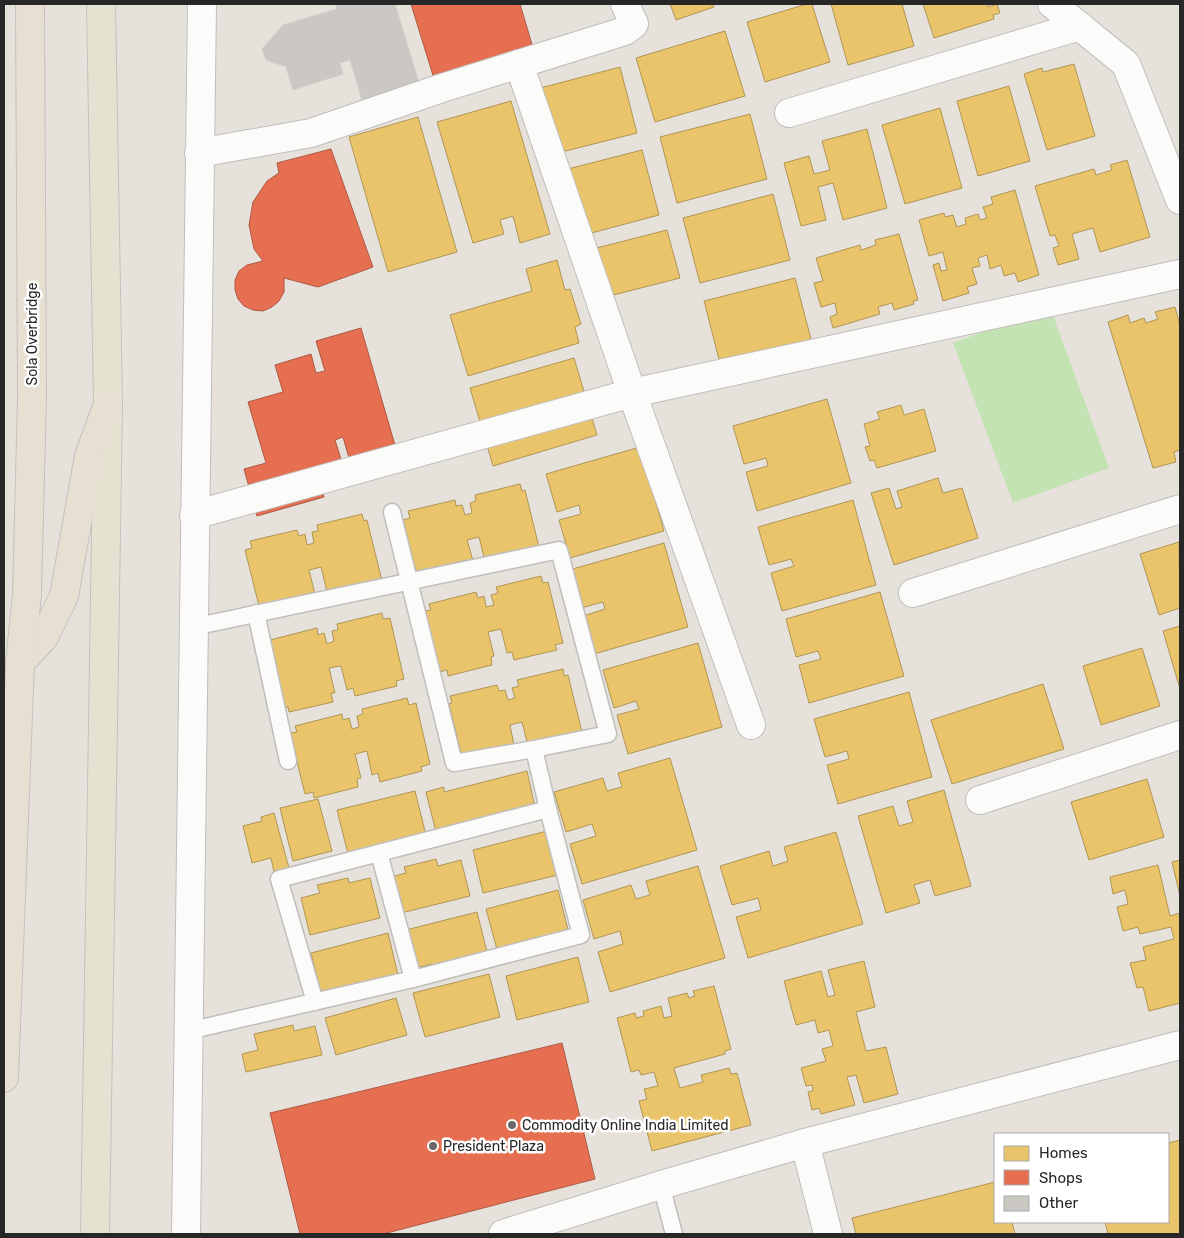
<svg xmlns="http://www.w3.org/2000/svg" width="1184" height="1238" font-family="Rubik,sans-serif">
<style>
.green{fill:#c4e3b2}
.homes{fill:#e9c46a;stroke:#af9556}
.shops{fill:#e76f51;stroke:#ad5944}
.building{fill:#cbc8c3;stroke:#d1cec8}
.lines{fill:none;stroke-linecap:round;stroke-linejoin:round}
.service-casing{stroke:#bfbebd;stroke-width:19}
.minor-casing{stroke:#bfbebd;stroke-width:30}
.tertiary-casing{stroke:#bfbebd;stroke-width:30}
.primary-casing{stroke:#c3c1bf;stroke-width:30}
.trunk-casing{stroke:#c3c1bf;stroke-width:30}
.service{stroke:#fbfbfa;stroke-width:16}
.minor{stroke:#fbfbfa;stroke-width:28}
.tertiary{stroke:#fbfbfa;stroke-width:28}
.primary{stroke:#e6e2d1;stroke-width:28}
.trunk{stroke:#e7dfd1;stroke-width:28}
.poi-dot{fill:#6a6866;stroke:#fff;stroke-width:2}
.labels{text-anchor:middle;stroke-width:5;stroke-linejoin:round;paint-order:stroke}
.street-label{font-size:14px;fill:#272727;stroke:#fff}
.poi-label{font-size:14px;fill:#272727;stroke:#fff;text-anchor:start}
</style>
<rect width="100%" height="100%" fill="#e6e2db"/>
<!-- green -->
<path class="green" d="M1050,307l59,161 -96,35 -60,-160z"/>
<!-- homes -->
<g class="homes">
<path d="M670,4h43l1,3 -38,13z"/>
<path d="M807,4h5l18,58 -65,20 -18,-60z"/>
<path d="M831,4h71l12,42 -66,19z"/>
<path d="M923,4h65v3l9,-3 3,9 -7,2 1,4 -60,19z"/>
<path d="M725,31l20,65 -90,26 -19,-64z"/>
<path d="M1074,64l21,72 -48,14 -23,-76 18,-6 1,4z"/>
<path d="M620,67l17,66 -91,23 -17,-65z"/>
<path d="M1009,86l21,75 -52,15 -21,-75z"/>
<path d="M511,101l39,133 -30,9 -7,-27 -13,4 4,14 -31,9 -36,-121z"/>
<path d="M940,108l22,80 -57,16 -23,-79z"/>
<path d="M750,114l17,65 -90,24 -17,-66z"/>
<path d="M418,117l39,135 -69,20 -39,-135z"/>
<path d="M867,129l20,79 -44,12 -10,-37 -15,4 8,33 -25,6 -17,-63 25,-7 5,18 16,-4 -8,-29z"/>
<path d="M642,150l17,65 -90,24 -17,-66z"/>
<path d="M1127,160l23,77 -50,15 -7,-24 -21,6 7,25 -21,6 -5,-17 6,-2 -4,-11 -5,1 -15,-50 59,-17 2,6 16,-5 -2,-5z"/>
<path d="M1015,190l24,85 -21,7 -3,-9 -11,3 -3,-11 -11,4 -3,-14 -9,3 2,8 -8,2 5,16 -10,3 2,6 -26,8 -10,-36 6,-2 2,8 6,-1 -4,-18 -14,4 -10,-36 25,-7 1,4 8,-2 4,12 9,-3 -1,-6 13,-4 2,6 7,-2 -4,-11 10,-3 -2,-7z"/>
<path d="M773,194l17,66 -90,23 -17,-65z"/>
<path d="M667,230l13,48 -90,23 -13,-48z"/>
<path d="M899,234l19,66 -5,1 1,3 -20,6 -2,-7 -14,4 2,7 -47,14 -3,-11 7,-3 -2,-11 -14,4 -7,-24 9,-2 -7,-23 44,-13 1,5 15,-5 -1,-5z"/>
<path d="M557,260l8,30 5,-1 11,35 -6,3 4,16 -111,33 -18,-61 82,-24 -6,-22z"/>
<path d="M795,278l17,65 -91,24 -17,-66z"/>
<path d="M1175,307l5,18v125l-6,2 2,10 -23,6 -45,-146 20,-7 2,8 14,-5 2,5 12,-4 -3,-7z"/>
<path d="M574,358l23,77 -104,31 -23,-78z"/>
<path d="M827,399l24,84 -94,28 -11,-39 22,-6 -2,-8 -22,6 -11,-38z"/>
<path d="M901,405l3,10 20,-6 12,42 -59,17 -3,-8 -4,1 -5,-14 5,-1 -6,-22 16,-5 -3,-7z"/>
<path d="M640,447l24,84 -94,27 -11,-38 22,-6 -2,-9 -22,7 -11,-38z"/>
<path d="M938,478l5,15 19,-5 16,50 -84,27 -23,-72 18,-5 7,21 6,-2 -5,-16z"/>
<path d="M520,484l2,7 3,-1 15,61 -55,10 -6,-24 -12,3 7,24 -56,16 -15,-60 7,-2 -2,-7 47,-11 1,6 6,-1 3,10 7,-2 -2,-10 6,-2 -1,-6z"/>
<path d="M853,500l23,85 -94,26 -11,-38 23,-7 -3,-7 -22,6 -11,-38z"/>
<path d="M362,514l2,7 3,-1 15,61 -55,10 -6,-24 -12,3 6,24 -55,16 -15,-60 7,-2 -2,-7 47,-11 2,6 6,-2 2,11 7,-2 -2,-11 6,-1 -1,-6z"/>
<path d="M1179,542l1,66 -21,7 -19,-61z"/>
<path d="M664,543l24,84 -94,27 -11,-38 22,-7 -2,-7 -22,6 -12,-38z"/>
<path d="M541,576l2,7 5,-1 15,61 -8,2 2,5 -43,10 -2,-8 -5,1 -6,-24 -13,3 6,24 -3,1 1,8 -44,11 -1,-6 -8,2 -15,-61 7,-1 -2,-6 47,-12 2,6 6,-2 2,11 8,-2 -3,-10 7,-2 -2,-6z"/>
<path d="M880,592l24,84 -95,27 -10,-38 22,-6 -3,-8 -22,6 -10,-38z"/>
<path d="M382,613l1,6 7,-1 14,61 -8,2 1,5 -42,10 -2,-8 -6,2 -6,-24 -12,2 6,25h-4l2,9 -44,10 -1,-5 -8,2 -15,-61 7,-2 -2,-6 47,-12 1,7 6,-2 3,11 7,-3 -2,-10 6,-1 -1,-6z"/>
<path d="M1180,626v63l-17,-58z"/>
<path d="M698,643l24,84 -94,27 -11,-39 22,-6 -3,-8 -22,7 -11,-38z"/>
<path d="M1142,648l18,58 -59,19 -18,-59z"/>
<path d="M563,669l1,7 4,-1 15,61 -55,10 -6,-24 -12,3 5,25 -2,8 -43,11 -2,-6 -4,2 -15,-61 3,-1 -2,-7 47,-11 2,6 6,-1 3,10 7,-2 -3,-10 7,-2 -2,-6z"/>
<path d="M1043,684l21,65 -112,35 -21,-64z"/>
<path d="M909,692l23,85 -94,27 -11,-39 22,-6 -2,-8 -22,6 -11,-38z"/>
<path d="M407,698l2,7 7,-2 14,61 -9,3 1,4 -42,11 -2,-9 -6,2 -5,-24 -12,3 6,24 -4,1 1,8 -44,11 -1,-6 -8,2 -15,-61 7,-1 -2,-6 47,-12 1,6 6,-2 3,11 7,-2 -2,-11 6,-2 -1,-5z"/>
<path d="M670,758l27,92 -115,34 -12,-40 26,-8 -4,-12 -26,8 -12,-40 49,-14 4,13 15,-4 -4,-14z"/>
<path d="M527,771l9,41 -99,24 -11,-44 18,-5v5z"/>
<path d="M1147,779l17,58 -75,23 -18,-58z"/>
<path d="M944,790l27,96 -36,10 -5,-16 -16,5 6,18 -34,10 -28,-97 35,-10 6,20 14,-4 -6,-21z"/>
<path d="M415,791l12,48 -78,19 -12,-48z"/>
<path d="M318,799l14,52 -39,10 -13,-53z"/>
<path d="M274,813l15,55 -15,4 -3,-14 -19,5 -9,-37 19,-5 -1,-4z"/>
<path d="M547,831l11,44 -75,18 -10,-43z"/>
<path d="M836,832l27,92 -115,34 -12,-41 25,-7 -3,-12 -26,7 -12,-39 49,-15 4,15 15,-5 -4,-14z"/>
<path d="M436,859l2,7 23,-6 9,36 -73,18 -9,-36 18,-5 -2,-6z"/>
<path d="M1180,860v36l-8,-34z"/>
<path d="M1158,865l12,51 10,-3v90l-31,8 -6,-24 -6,1 -7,-25 16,-3 -3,-13 31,-8 -3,-12 -31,7 -2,-7 -15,4 -6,-24 11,-3 -3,-14 -12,4 -3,-17z"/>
<path d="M698,866l27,92 -115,34 -12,-40 25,-8 -3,-13 -26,8 -11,-39 48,-15 5,14 14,-4 -4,-14z"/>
<path d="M348,878l1,5 21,-5 10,40 -70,17 -9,-37 19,-5 -3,-8z"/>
<path d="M558,890l11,44 -71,19 -12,-44z"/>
<path d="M477,912l10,40 -54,19 -1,-7 -21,5 -9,-38z"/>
<path d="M388,933l11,46 -77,19 -11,-45z"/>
<path d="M578,957l11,45 -72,18 -11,-44z"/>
<path d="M864,961l11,46 -19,5 10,39 20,-4 12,47 -34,9 -8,-28 -9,2 8,28 -34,9 -2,-6 -7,2 -4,-18 5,-1 -1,-6 -6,1 -5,-18 25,-7 -4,-12 11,-3 -4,-16 -11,3 -3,-13 -19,5 -12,-44 37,-10 7,26 7,-2 -7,-25z"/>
<path d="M489,974l11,43 -75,20 -12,-44z"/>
<path d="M714,986l17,63 -6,2v3l-51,14 6,20 23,-6 -2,-7 28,-7 2,6 6,-1 14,52 -99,26 -13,-50 8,-2 -3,-10 14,-3 -4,-14 -13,3 -2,-5 -8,2 -14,-54 18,-5 1,5 8,-2 -1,-5 18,-5 3,12 8,-2 -4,-18 19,-5 2,5 6,-2 -2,-5z"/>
<path d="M396,998l11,37 -71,20 -11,-37z"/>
<path d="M293,1025l1,6 21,-5 7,29 -76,17 -4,-18 16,-4 -4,-16z"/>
<path d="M1180,1140v94h-72l-3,-12h63v-79z"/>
<path d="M995,1182v40h17l3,12h-159l-4,-16z"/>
</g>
<!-- shops -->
<g class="shops">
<path d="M411,4h109l14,47 -99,31z"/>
<path d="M331,149l42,118 -55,20 -34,-9v14l-5,9 -7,6 -9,4 -10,-1 -9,-4 -6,-7 -3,-9v-10l4,-9 8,-6 16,-4 -9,-12 -5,-24 4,-23 14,-21 12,-8 -2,-10z"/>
<path d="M361,328l38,131 -46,13 -10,-35 -8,3 10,32 -26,7 5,18 -67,19 -13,-47 22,-6 -18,-61 35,-10 -8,-27 36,-11 5,19 9,-2 -9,-30z"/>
<path d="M562,1043l33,136 -212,55h-83l-30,-121z"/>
</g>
<!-- building -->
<path class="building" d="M335,4h60l25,82 -57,17 -13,-43 -10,3 3,11 -50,16 -7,-23 -20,-7 -4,-11 21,-24 54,-16z"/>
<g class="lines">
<!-- service casing -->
<g class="service-casing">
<g id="service">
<path d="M392,512l62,251 80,-14"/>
<path d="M256,613l32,148"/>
<path d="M193,627l366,-77 49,184 -74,15 14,60"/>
<path d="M379,853l34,126"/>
<path d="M188,1031l225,-52 168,-44 -33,-126 -269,70 36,123"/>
<path d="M661,1185l13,49"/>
</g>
</g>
<!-- minor casing -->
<g class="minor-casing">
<g id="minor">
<path d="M519,64l113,329 548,-119"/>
<path d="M789,113l291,-87"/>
<path d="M199,153l112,-20 131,-45 183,-57 9,-7 -9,-20"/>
<path d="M194,515l438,-122 119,332"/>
<path d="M913,593l267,-84"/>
<path d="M980,800l200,-65"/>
<path d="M805,1143l23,91"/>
</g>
</g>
<!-- tertiary casing -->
<g class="tertiary-casing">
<g id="tertiary">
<path d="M1052,4l74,60 54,136"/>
<path d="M186,1234l16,-1230"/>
<path d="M503,1234l158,-49 144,-42 375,-98"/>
</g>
</g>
<!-- primary casing -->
<g class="primary-casing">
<path id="primary" d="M95,1234l13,-830 -7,-400"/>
</g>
<!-- trunk casing -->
<g class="trunk-casing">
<g id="trunk">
<path d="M20,663l24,-26 20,-41 25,-140 19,-52"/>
<path d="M4,1078l16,-415 7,-69 5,-197 -2,-393"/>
</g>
</g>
<!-- service -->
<use href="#service" class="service"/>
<!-- minor -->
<use href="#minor" class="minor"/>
<!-- tertiary -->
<use href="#tertiary" class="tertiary"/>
<!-- primary -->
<use href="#primary" class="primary"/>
<!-- trunk -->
<use href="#trunk" class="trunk"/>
</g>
<!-- markers -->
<g class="poi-dot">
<circle cx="512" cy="1125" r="5"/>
<circle cx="433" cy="1146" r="5"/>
</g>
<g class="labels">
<!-- street labels -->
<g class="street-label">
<text transform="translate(32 334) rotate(-90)" y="5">Sola Overbridge</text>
</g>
<!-- poi labels -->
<g class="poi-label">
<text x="522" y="1130">Commodity Online India Limited</text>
<text x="443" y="1151">President Plaza</text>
</g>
</g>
<!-- border -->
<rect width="1184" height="1238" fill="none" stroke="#272727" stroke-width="10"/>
<!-- legend -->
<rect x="994" y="1133" width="175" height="90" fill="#ffffff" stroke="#a9a9a9"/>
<rect x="1004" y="1146" width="25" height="15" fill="#e9c46a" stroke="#a9a9a9"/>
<text x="1039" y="1158" font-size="15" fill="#272727">Homes</text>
<rect x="1004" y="1170" width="25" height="15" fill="#e76f51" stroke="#a9a9a9"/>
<text x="1039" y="1183" font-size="15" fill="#272727">Shops</text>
<rect x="1004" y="1196" width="25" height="15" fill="#cbc8c3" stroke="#a9a9a9"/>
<text x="1039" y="1208" font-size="15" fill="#272727">Other</text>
</svg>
